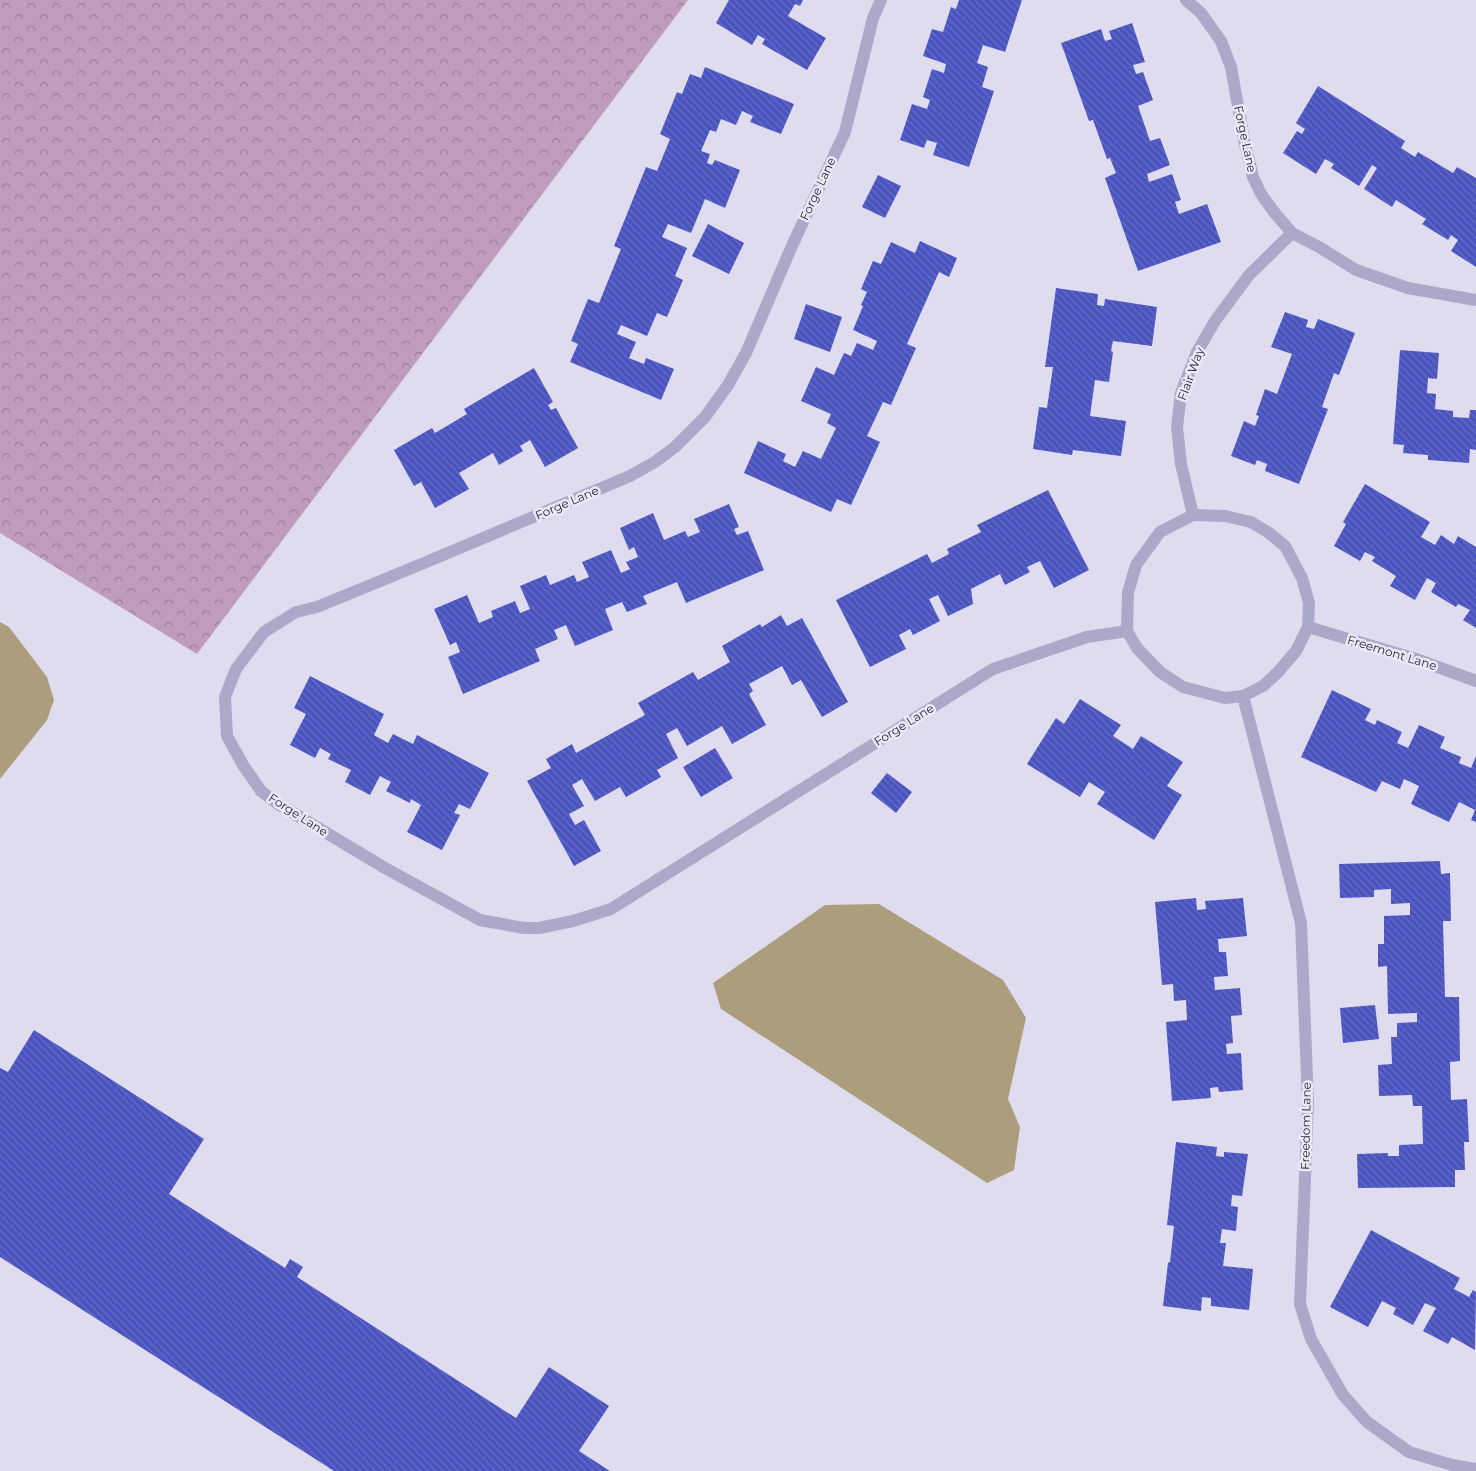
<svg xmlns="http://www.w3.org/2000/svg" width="1476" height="1471" font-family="Montserrat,sans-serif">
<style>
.forest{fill:url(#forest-crowns)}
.water{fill:#ac9e7c}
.building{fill:url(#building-back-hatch)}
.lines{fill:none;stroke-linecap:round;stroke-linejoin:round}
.minor{stroke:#aca8c8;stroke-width:12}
.labels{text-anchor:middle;stroke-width:5;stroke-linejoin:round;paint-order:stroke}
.street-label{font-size:12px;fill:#282835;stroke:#ebe8f8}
</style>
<defs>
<pattern id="forest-crowns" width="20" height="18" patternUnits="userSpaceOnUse" patternTransform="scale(1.25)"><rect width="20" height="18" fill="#bf9cbe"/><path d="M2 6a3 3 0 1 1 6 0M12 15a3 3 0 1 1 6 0" fill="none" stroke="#9b7f9b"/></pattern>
<pattern id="building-back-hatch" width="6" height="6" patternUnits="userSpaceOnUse" patternTransform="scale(1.25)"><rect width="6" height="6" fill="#4a54c0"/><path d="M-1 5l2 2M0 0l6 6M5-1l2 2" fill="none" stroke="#676ec0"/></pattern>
</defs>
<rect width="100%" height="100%" fill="#e0dcf0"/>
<!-- forest -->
<path class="forest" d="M0,0h688l-491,654 -197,-121z"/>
<!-- water -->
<g class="water">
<path d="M0,622l9,5 38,50 7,23 -7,20 -47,59z"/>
<path d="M879,904l124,76 23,38 -18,81 12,28 -6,43 -27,13 -266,-174 -8,-26 112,-78z"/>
</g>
<!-- building -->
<g class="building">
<path d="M729,0h74l-3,6 -5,-2 -7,12 38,22 -19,32 -45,-26 3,-5 -7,-4 -6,10 -36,-22z"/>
<path d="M959,0h63l-17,52 -22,-7 -6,18 11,4 -6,20 12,4 -25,76 -36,-12 4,-12 -10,-3 -3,8 -24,-8 12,-36 15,5 3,-9 -7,-3 9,-28 12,4 2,-9 -23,-8 9,-27 11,3 8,-25 5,2z"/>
<path d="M1132,23l13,39 -12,3 3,9 7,-2 10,28 -15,6 12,35 10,-3 10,27 -23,9 2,8 23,-8 9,26 -6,2 4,12 28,-10 14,38 -83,29 -33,-93 11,-5 -6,-15 -3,1 -14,-39 -4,1 -28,-78 40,-14 4,12 7,-2 -3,-8z"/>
<path d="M705,67l89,37 -13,30 -31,-12 3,-6 -11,-5 -6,14 -15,-6 -5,13 -6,-2 -9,21 9,3 -3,9 5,2 3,-5 25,10 -15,38 -20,-9 -14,34 -23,-9 -6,13 25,11 -12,28 8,4 -16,37 -10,-4 -10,23 -26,-11 -4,9 19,8 -7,16 15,6 2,-6 28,11 -13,31 -91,-38 8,-18 -7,-3 17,-42 11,4 22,-54 -7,-3 32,-79 11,4 13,-32 -10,-5 17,-42 5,2 8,-20 11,4z"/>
<path d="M1318,86l87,55 -4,7 14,9 3,-5 35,21 4,-6 19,11v89l-25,-16 7,-11 -7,-5 -3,5 -26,-16 4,-5 -30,-19 -4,7 -28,-18 13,-21 -5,-3 -13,21 -28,-18 3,-4 -9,-5 -9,15 -33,-21 14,-22 5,3 3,-5 -9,-6z"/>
<path d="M878,175l23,11 -16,32 -23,-11z"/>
<path d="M708,224l36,19 -15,31 -37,-18z"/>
<path d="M920,241l37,17 -8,19 -10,-5 -32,72 9,4 -25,57 -8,-3 -16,34 13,6 -29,63 -14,-6 -6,13 -87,-39 14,-32 28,13 -3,7 12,6 8,-16 18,8 15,-31 -9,-5 4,-9 -30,-13 15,-34 18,8 10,-22 7,3 6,-13 16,7 4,-9 -24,-11 10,-24 -2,-1 6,-13 -6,-3 12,-28 8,3 10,-22 24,11z"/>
<path d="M1056,288l42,6 -1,11 7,1 1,-7 52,8 -5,39 -39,-5 -2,10 2,1 -4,30 -14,-2 -5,36 36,5 -5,35 -48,-6 -1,5 -39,-6 6,-42 8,1 6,-41h-8z"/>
<path d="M806,304l36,13 -12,35 -36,-13z"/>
<path d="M1285,312l23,8 -2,7 8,2 4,-10 37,14 -16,42 -5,-2 -12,34 6,2 -29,75 -34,-13 2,-7 -10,-4 -2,5 -24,-9 13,-35 11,5 4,-10 -3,-1 9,-26 12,5 15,-40 -21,-7z"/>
<path d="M1400,350l39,3 -2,26 -9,-1 -1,15 9,1 -1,15 18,2v6l16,1 1,-8h6v40l-6,-1 -1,14 -41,-3v-5l-25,-2 1,-8 -11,-1z"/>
<path d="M534,368l19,34 -5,3 3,5 5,-2 22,40 -33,19 -15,-27 -10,6 3,5 -24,14 -6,-12 -34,20 10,16 -34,19 -14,-26 -7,4 -20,-36 38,-22 3,5 32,-19 -3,-5z"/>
<path d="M1365,484l65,38 -9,15 14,8 6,-10 13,9 4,-8 18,11v81l-13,-8 7,-10 -12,-6 -2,3 -25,-15 5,-9 -9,-5 -12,22 -25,-14 6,-10 -24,-15 3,-4 -10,-5 -5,9 -26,-15 12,-22 -3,-2z"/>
<path d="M1048,490l41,80 -35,18 -14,-27 -13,6 3,5 -25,13 -5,-11 -29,15 2,15 -25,12 -10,-21 -9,4 11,22 -27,14 -3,-6 -11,6 7,14 -36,18 -34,-67 91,-46 5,9 17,-9 -2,-5 34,-17 -4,-7z"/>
<path d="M729,504l10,23 -5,2 3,6 11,-4 16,39 -78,33 -9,-21 -34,14 4,8 -20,8 -5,-10 -17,7 8,21 -38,16 -9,-21 -12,5 4,9 -23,10 5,12 -77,33 -15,-37 12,-5 -4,-10 -6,3 -16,-36 33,-14 12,28 14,-6 -2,-6 24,-10 5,12 10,-4 -10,-23 26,-11 4,10 24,-10 3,7 12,-5 -7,-15 29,-12 10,23 9,-4 -4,-7 12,-5 -4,-10 -5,3 -9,-22 33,-15 11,27 21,-9 3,6 12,-5 -6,-13z"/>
<path d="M781,615l6,11 15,-8 46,84 -26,15 -21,-37 -9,5 -10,-19 -33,18 4,7 -4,3 17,31 -34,19 -10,-18 -35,20 -10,-18 -11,6 12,24 -21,12 4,7 -35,20 -6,-10 -25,14 -13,-22 -10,6 12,21 -15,8 6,11 9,-5 17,31 -27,15 -47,-85 24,-13 -5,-9 26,-15 4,9 69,-38 -7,-12 55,-31 5,8 32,-18 -8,-16 38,-22 2,3z"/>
<path d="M310,676l74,38 -10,21 14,8 5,-9 20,10 4,-9 72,38 -19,36 -11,-5 -5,9 6,2 -18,35 -35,-18 14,-27 -10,-6 -1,4 -24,-12 5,-9 -11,-6 -10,19 -25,-13 6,-12 -23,-11 3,-5 -11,-6 -5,10 -25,-13 16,-31 -12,-6z"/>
<path d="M1332,690l39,19 -6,11 10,5 2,-5 25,12 -5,11 11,5 11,-23 26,12 -5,11 21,9 -2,6 12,5 5,-12v66l-5,-2 4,-10 -16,-8 -10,20 -38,-18 8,-18 -15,-7 -4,10 -18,-8 -6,11 -75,-35z"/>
<path d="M1080,699l41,26 -8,11 20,13 8,-13 42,26 -16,24 15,9 -28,45 -57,-36 8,-12 -16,-10 -9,15 -53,-33 29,-46 8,6z"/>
<path d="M715,748l18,30 -32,19 -18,-30z"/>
<path d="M887,773l25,19 -16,21 -25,-20z"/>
<path d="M1440,861l1,13 9,-1 1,48h-8l2,76h14l1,64 -10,1 1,38 16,-1 2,43h-5l1,28h-10v17l-97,1 -1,-34 31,-1v3h11v-11l24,-1 -1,-38h-9l-1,-11 -33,1 -1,-31 14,-1 -1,-27h6v-14l20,-1v-9l-29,1 -1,-48 -9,1v-23h6v-28l26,-1v-12l-19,1v-15l-17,1v7l-34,1 -1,-34z"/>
<path d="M1196,898l1,12 9,-1 -1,-8 38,-3 4,38 -29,3 1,13h7l2,24 -14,1 1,13 25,-2 2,27 -11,1 2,27 -7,1 1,10 14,-1 2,37 -24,2 -1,-5 -8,1 1,10 -39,3 -6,-79 21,-2 -1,-20 -12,1 -1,-17 -11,1 -7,-83z"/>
<path d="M1375,1005l4,34 -36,4 -3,-35z"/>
<path d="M34,1030l170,109 -35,55 116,74 5,-9 13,8 -6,10 219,141 33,-51 60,39 -30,45 31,20h-276l-334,-214v-189l8,4z"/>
<path d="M1176,1142l41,5 -1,9 8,1v-5l24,2 -6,42 -10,-1 -1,11 7,1 -2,24 -14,-2 -2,14h6l-3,23 30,3 -4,41 -38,-4v-8l-9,-1 -1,14 -38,-5 5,-43 2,-1 4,-36 -7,-1z"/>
<path d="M1371,1230l89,48 -6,11 15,8 4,-7 3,2 -1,58 -23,-13 -4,7 -25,-13 13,-23 -11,-5 -12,22 -20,-11 3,-6 -14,-7 -14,26 -38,-20z"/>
</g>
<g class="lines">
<!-- minor -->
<g class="minor">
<path d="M881,0l-8,18 -28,114 -54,116 -45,105 -18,32 -23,32 -30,30 -20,15 -25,14 -206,87 -107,44 -21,5 -32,20 -28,37 -11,28 2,39 16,29 18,26 17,13 107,64 95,52 44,8h15l34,-7 38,-12 382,-240 94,-32 40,-6"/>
<path d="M1186,0l15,13 20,28 10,26 13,73 9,37 8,17 13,18 18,21 27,14 37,23 52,18 68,12"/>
<path d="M1193,515l32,1 26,6 18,11 16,13 17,32 7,25 -1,24 -12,24 -18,21 -15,14 -20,10 -18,2 -42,-11 -23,-15 -23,-24 -10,-17 1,-38 8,-28 24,-33z"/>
<path d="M1193,515l-12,-51 -4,-37 4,-34 16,-41 18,-31 34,-46 43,-42"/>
<path d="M1308,627l108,32 60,22"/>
<path d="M1243,696l58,227 7,180 -8,201 11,35 32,56 24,27 42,30 43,13 24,4"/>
</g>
</g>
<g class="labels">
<!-- street labels -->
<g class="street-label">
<text transform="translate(1245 139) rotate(78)" y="4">Forge Lane</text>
<text transform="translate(818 189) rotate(-65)" y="4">Forge Lane</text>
<text transform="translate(1191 374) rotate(-70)" y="4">Flair Way</text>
<text transform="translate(567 503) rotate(-23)" y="4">Forge Lane</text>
<text transform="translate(1392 653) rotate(17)" y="4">Freemont Lane</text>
<text transform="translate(904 725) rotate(-32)" y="4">Forge Lane</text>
<text transform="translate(298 815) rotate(33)" y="4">Forge Lane</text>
<text transform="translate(1306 1126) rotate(-89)" y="4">Freedom Lane</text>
</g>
</g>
</svg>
